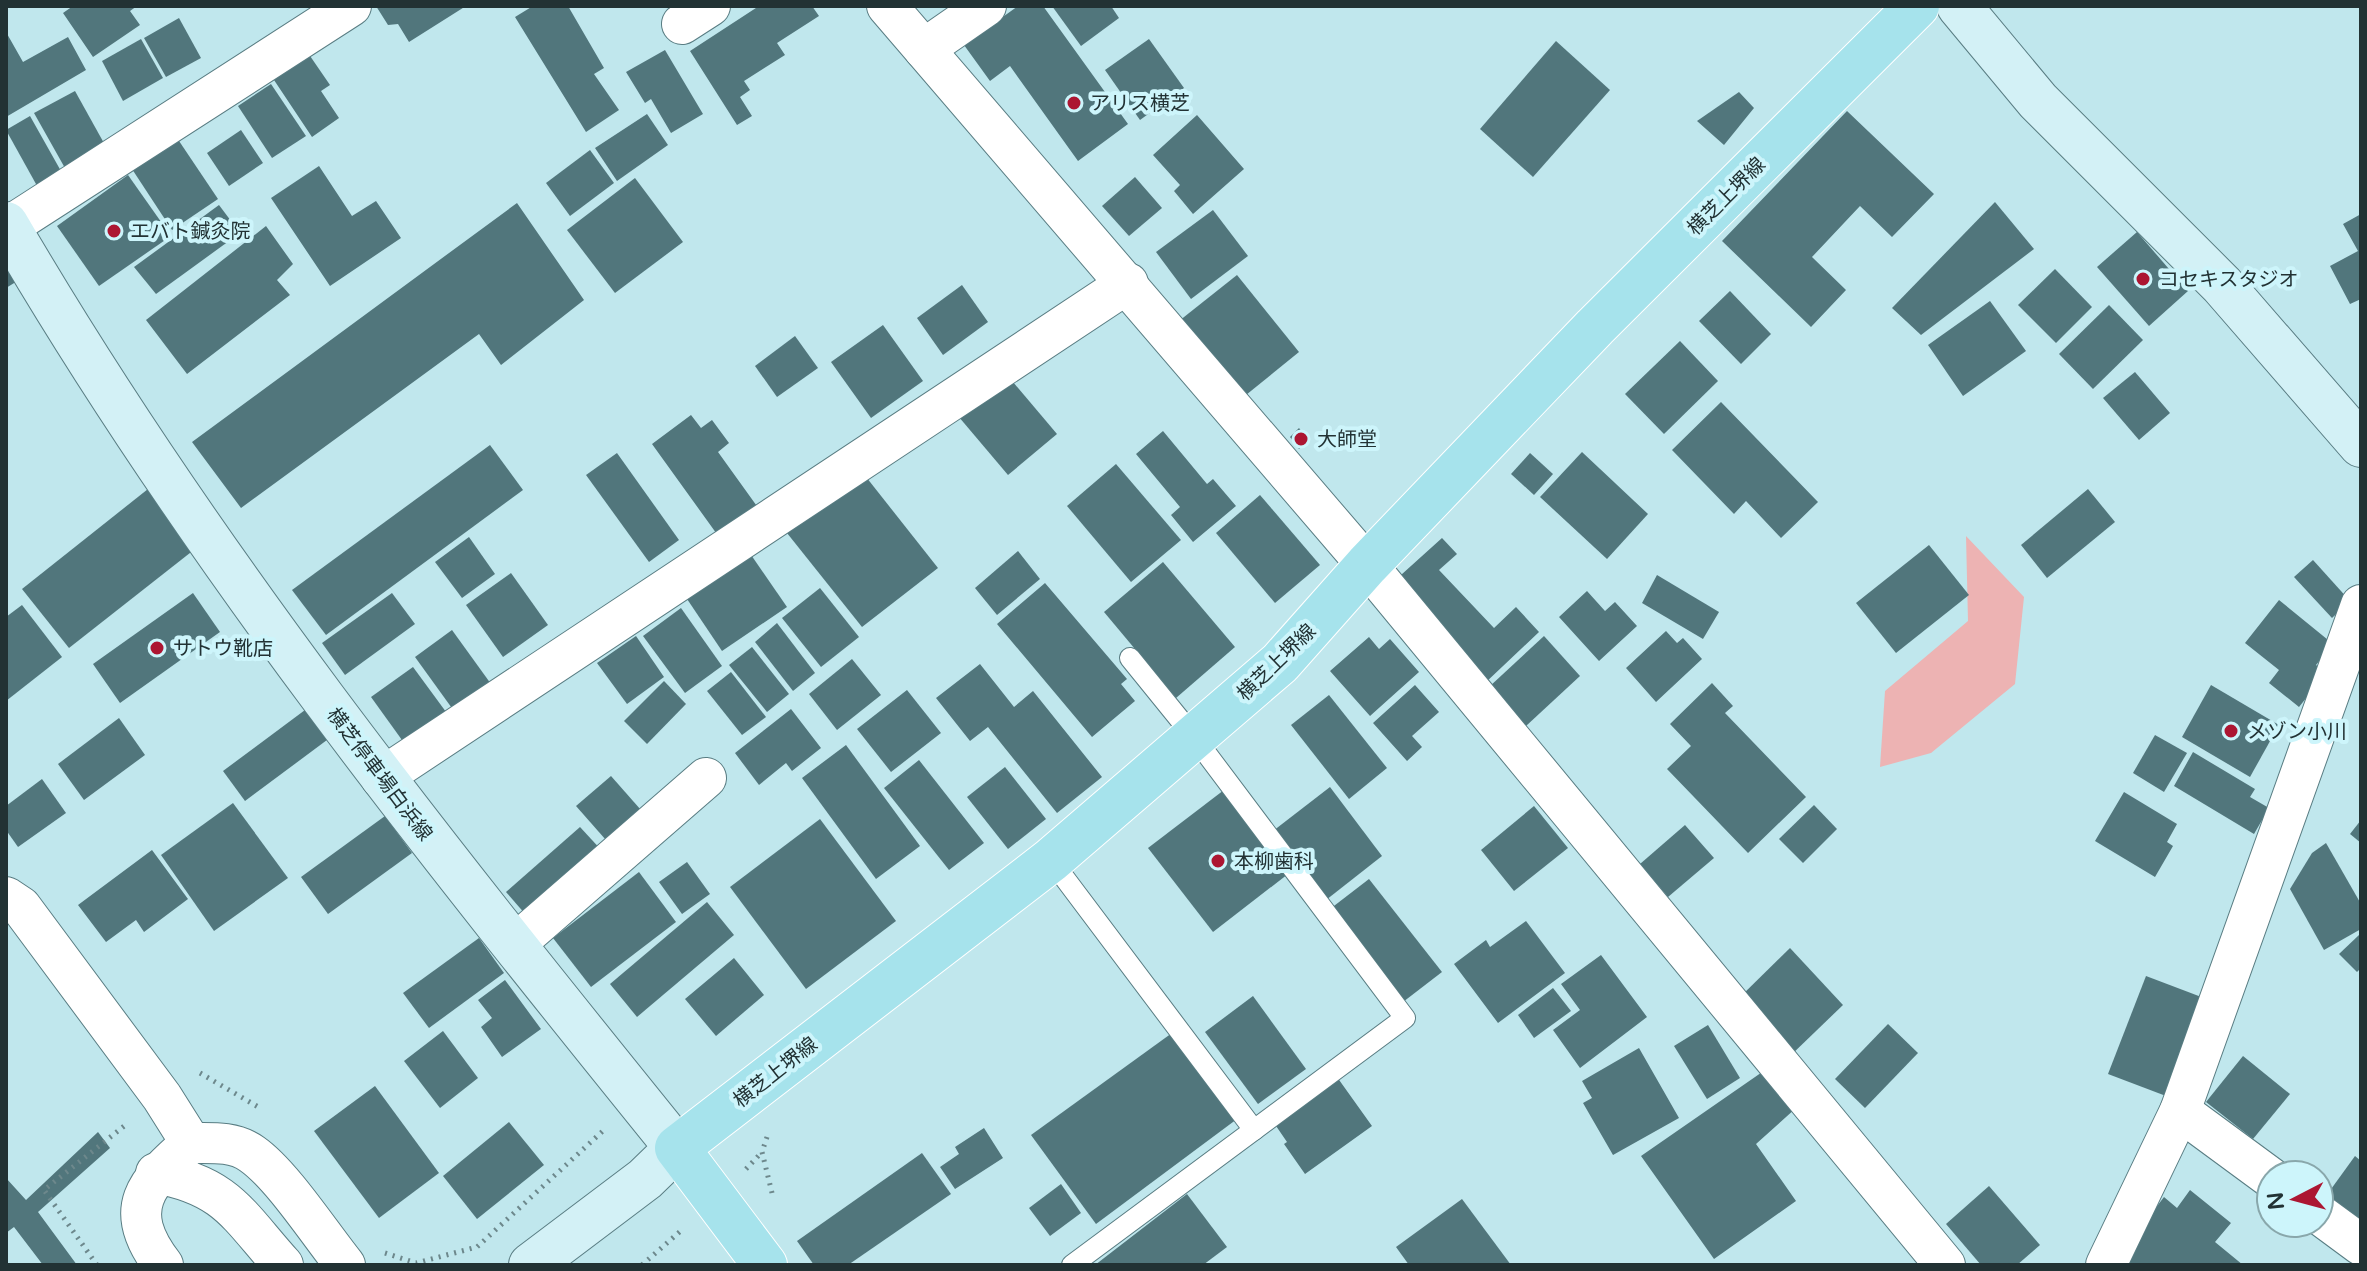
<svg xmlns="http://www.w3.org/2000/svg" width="2367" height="1271" font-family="'Varela Round','Noto Sans JP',sans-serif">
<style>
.green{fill:#edb3b3}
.building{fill:#51767c}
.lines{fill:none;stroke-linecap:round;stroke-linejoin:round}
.lane-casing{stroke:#597d83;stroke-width:22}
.street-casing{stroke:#597d83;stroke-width:42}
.secondary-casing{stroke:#597d83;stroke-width:46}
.primary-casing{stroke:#fff;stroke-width:46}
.path{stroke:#6d888c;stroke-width:5;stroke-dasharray:2 6;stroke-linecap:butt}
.lane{stroke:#fff;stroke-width:20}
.street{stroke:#fff;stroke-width:40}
.secondary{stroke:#d3f1f6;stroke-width:44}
.primary{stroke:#a6e3ec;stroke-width:44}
.poi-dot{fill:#ac1632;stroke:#cdf5fb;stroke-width:3}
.labels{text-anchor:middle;stroke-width:8;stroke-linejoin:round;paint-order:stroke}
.poi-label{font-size:20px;fill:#223234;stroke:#cdf5fb;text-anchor:start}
.street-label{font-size:20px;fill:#223234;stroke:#cdf5fb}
</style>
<rect width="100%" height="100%" fill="#c0e7ed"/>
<!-- green -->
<path class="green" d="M1966,536l58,61 -9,87 -84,69 -51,14 5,-76 83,-70z"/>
<!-- building -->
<g class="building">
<path d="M73,6h64l-7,5 10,14 -47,32 -30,-44z"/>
<path d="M376,6h90l-57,36 -11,-18 -10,1z"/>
<path d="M533,6h35l36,62 -10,6 25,36 -33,22 -71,-115z"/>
<path d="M759,6h53l7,10 -42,27 8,12 -41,26 6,9 -10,7 12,19 -15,9 -47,-74z"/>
<path d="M1018,6h25l85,118 -50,37 -68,-95 -20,15 -26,-36z"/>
<path d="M1052,6h59l8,12 -38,28z"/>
<path d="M179,18l22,40 -35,19 -22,-39z"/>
<path d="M6,32l17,30 45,-25 18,33 -80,47z"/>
<path d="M141,39l22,39 -40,23 -21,-40z"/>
<path d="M1149,39l35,49 -44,32 -35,-50z"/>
<path d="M1556,41l54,49 -77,87 -53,-48z"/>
<path d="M665,50l38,64 -32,19 -20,-34 -6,4 -19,-31z"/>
<path d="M308,53l22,32 -9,6 18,27 -27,19 -40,-60z"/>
<path d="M271,84l35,52 -34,22 -34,-52z"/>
<path d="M75,91l35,63 -40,23 -36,-64z"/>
<path d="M1739,92l15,16 -30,37 -27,-24z"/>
<path d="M1847,111l87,83 -42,43 -32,-31 -48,51 34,33 -35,37 -89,-86z"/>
<path d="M647,114l21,31 -51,36 -22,-33z"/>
<path d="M1197,115l47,54 -51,45 -19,-23 6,-6 -27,-30z"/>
<path d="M30,116l36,64 -25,13 -35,-63z"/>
<path d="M241,130l22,33 -34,23 -22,-33z"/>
<path d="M175,135l43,64 -46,31 -42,-64z"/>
<path d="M590,150l24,33 -44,33 -24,-33z"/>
<path d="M319,166l33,50 24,-15 25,37 -71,48 -59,-88z"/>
<path d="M128,175l43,61 -72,50 -42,-60z"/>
<path d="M1135,177l27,31 -33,28 -27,-30z"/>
<path d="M635,178l48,64 -68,51 -48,-63z"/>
<path d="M1995,202l39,47 -113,86 -29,-27z"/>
<path d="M517,203l67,97 -83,65 -22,-31 -238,174 -49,-66z"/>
<path d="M219,205l21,28 -84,61 -22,-27z"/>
<path d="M1213,210l35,46 -57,43 -35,-47z"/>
<path d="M2361,214v85l-11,5 -20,-38 28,-15 -15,-27z"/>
<path d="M266,226l27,38 -16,16 13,15 -103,79 -41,-54z"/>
<path d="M2137,232l51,59 -39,35 -52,-59z"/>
<path d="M6,259l13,21 -13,8z"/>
<path d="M2055,269l37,38 -36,36 -38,-38z"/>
<path d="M1237,275l62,77 -58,47 -62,-78z"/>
<path d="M962,285l26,37 -45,33 -26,-37z"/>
<path d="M1730,291l41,43 -30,30 -42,-43z"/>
<path d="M1990,301l36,50 -63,45 -35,-51z"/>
<path d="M2109,305l34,35 -50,49 -34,-35z"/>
<path d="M883,325l40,56 -52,37 -40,-56z"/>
<path d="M795,336l23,32 -41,29 -22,-31z"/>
<path d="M1680,341l38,40 -54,53 -39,-40z"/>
<path d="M1002,369l55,65 -49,41 -55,-65z"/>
<path d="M2135,372l35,41 -31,27 -36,-42z"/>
<path d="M1721,402l97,100 -37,36 -35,-37 -12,13 -62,-64z"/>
<path d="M691,415l10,13 11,-8 17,23 -11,9 41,57 -40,28 -67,-93z"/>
<path d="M1299,428l10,13 -10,8 -9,-12z"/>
<path d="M1163,431l44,53 6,-5 23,27 -43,36 -22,-27 9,-8 -44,-53z"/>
<path d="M490,445l33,45 -197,145 -34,-45z"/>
<path d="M1582,452l66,62 -41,45 -67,-62z"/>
<path d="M617,453l62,87 -30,22 -63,-87z"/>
<path d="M1530,453l23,21 -19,21 -23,-21z"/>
<path d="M1116,464l65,76 -50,42 -64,-76z"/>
<path d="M859,468l79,100 -76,59 -79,-99z"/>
<path d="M148,489l47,60 -126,99 -47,-59z"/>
<path d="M2088,489l27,33 -68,56 -26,-33z"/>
<path d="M1260,495l60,70 -45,38 -59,-70z"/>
<path d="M469,537l26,37 -33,24 -27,-36z"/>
<path d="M1442,538l15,16 -18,16 55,58 22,-21 23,25 -55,52 -93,-100z"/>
<path d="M1929,545l40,50 -73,58 -40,-50z"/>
<path d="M747,549l40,58 -65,44 -39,-58z"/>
<path d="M1018,551l22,28 -43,36 -22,-27z"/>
<path d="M2313,560l37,41 -18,17 -38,-41z"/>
<path d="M1163,562l72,85 -59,51 -72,-86z"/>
<path d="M511,573l37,52 -45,32 -37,-52z"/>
<path d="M1657,575l62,37 -16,27 -61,-36z"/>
<path d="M1045,583l82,96 -6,5 14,17 -43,36 -95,-113z"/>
<path d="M820,588l39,49 -38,30 -39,-49z"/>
<path d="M1587,591l18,20 10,-9 22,24 -38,35 -40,-44z"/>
<path d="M193,593l27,39 -100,71 -27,-39z"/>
<path d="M392,593l23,31 -70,51 -23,-32z"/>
<path d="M2279,600l54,44 -17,21 10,8 -27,34 -30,-24 10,-13 -34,-27z"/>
<path d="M22,605l40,52 -56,44v-84z"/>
<path d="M681,608l41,58 -37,27 -42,-57z"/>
<path d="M777,623l38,50 -22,18 -38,-49z"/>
<path d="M452,630l39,54 -37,27 -39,-54z"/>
<path d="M1666,631l11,12 6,-5 19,21 -46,43 -30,-34z"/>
<path d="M636,636l28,41 -37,27 -30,-41z"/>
<path d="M1544,636l36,40 -54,50 -37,-39z"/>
<path d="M1369,637l10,12 11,-10 29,33 -49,44 -40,-45z"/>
<path d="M752,647l37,47 -22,18 -38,-47z"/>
<path d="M852,659l29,36 -44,35 -28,-36z"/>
<path d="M980,664l34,43 19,-16 69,86 -45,36 -69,-86 -18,14 -34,-43z"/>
<path d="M413,667l36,49 -42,31 -36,-50z"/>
<path d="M731,672l35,45 -24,18 -35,-44z"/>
<path d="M664,681l22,23 -39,40 -23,-23z"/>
<path d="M1712,683l21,23 -8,7 81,84 -58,56 -81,-84 24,-23 -21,-22z"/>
<path d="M1415,685l24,27 -27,24 10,11 -15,14 -34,-38z"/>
<path d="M2211,685l68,40 -29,52 -68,-40z"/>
<path d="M907,690l34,43 -50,39 -34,-43z"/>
<path d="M1329,695l58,73 -38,31 -58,-74z"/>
<path d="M791,709l30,39 -29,23 -6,-8 -27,22 -24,-32z"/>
<path d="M305,710l22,30 -82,61 -22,-30z"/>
<path d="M119,718l26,37 -61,45 -26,-36z"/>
<path d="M2155,735l32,18 -23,39 -31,-19z"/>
<path d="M846,745l74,101 -44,33 -74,-101z"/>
<path d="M2193,752l62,37 -5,8 19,11 -15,26 -80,-48z"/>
<path d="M919,760l65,83 -35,27 -65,-82z"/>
<path d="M1005,767l41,52 -38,30 -41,-52z"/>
<path d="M611,776l37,42 -35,30 -37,-42z"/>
<path d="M42,779l24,34 -48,34 -12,-17v-24z"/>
<path d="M1330,787l52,69 -56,44 -53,-69z"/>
<path d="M1224,790l64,84 -75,58 -65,-84z"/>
<path d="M2124,792l53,32 -10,18 6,4 -18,31 -60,-36z"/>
<path d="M233,803l55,75 -74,53 -53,-76z"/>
<path d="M1814,805l23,24 -34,34 -24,-24z"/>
<path d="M1534,806l34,42 -54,43 -33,-41z"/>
<path d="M385,816l27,37 -84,61 -27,-37z"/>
<path d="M820,819l76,102 -90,68 -76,-102z"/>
<path d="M2361,820v23l-11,-9z"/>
<path d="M1685,825l29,33 -46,39 -28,-33z"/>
<path d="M580,827l24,26 -78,62 -20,-23z"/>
<path d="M2326,843l35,61v25l-37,21 -34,-61 22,-36z"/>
<path d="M152,850l36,49 -44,33 -8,-12 -30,22 -28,-37z"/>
<path d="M687,862l23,32 -28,20 -23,-32z"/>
<path d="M639,872l37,50 -85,65 -38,-49z"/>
<path d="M1369,879l73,93 -39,30 -73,-93z"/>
<path d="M707,902l27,33 -97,82 -27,-33z"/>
<path d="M1526,921l39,52 -67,50 -44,-59 32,-24 4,7z"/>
<path d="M2359,935l2,33 -4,4 -18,-18z"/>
<path d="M479,938l25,35 -75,55 -26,-35z"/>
<path d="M1790,948l53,57 -55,53 -53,-56z"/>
<path d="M1601,955l46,62 -67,51 -27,-38 27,-20 -19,-26z"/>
<path d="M734,958l30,37 -48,41 -31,-37z"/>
<path d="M2146,976l58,22 -38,98 -58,-22z"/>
<path d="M505,980l36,49 -39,28 -21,-30 11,-9 -14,-18z"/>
<path d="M1553,988l18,23 -37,27 -16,-23z"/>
<path d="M1253,996l53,73 -48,35 -53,-72z"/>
<path d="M1888,1024l30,29 -53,55 -30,-29z"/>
<path d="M1708,1025l32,53 -33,21 -33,-53z"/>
<path d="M443,1031l35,47 -38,30 -36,-47z"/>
<path d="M1172,1033l65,86 -141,105 -65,-89z"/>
<path d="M1639,1048l40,70 -66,37 -30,-52 9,-5 -10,-17z"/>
<path d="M2243,1056l47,38 -37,45 -47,-37z"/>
<path d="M1768,1068l28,40 -40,36 40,57 -82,58 -73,-103z"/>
<path d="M1337,1077l35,49 -67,48 -21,-30 3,-2 -13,-19z"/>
<path d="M375,1086l64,87 -60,45 -65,-87z"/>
<path d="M509,1122l35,43 -67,54 -34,-43z"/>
<path d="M984,1128l19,30 -48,31 -15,-22 19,-13 -4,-7z"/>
<path d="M98,1132l12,16 -72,64 39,53h-34l-29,-38 -8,6v-55l20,22z"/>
<path d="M922,1153l29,41 -103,71h-34l-17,-24z"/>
<path d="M2355,1156l6,5v72l-40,-30z"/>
<path d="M1061,1184l20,29 -31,23 -21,-28z"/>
<path d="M1989,1186l51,59 -23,20h-36l-35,-41z"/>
<path d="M2190,1190l41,33 -16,19 28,23h-125l18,-31 28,-37 13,11z"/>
<path d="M1187,1194l40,53 -24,18h-108z"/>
<path d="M1462,1199l49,66h-102l-13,-18z"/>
</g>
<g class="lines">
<!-- lane casing -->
<g class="lane-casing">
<g id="lane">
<path d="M1051,860l203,270"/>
<path d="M1072,1265l333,-247 -211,-281 -64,-79"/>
</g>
</g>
<!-- street casing -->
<g class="street-casing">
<g id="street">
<path d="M887,6l480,559 578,700"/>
<path d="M682,24l28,-18"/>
<path d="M924,49l62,-43"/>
<path d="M8,227l343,-221"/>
<path d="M381,778l747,-495"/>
<path d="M6,897l15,10 141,190 29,46"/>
<path d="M514,945l192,-167"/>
<path d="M2180,1111l91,67"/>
<path d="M156,1173c71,13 82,42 127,92"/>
<path d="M2319,1214l42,31"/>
<path d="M163,1265c-43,-56 -17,-83 28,-122 20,0 43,-2 61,11 30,21 68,80 93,111"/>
<path d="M2106,1265l74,-154 181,-506"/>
</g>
</g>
<!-- secondary casing -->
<g class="secondary-casing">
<g id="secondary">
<path d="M1959,6l79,95 184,184 139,160"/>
<path d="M6,224c192,330 431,627 671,924l-32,31 -114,86"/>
</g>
</g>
<!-- primary casing -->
<g class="primary-casing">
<path id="primary" d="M765,1265l-88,-117 374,-288 229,-197 87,-98 228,-238 322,-321"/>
</g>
<!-- path -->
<g class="path">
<path d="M200,1073l60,35"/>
<path d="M767,1137l-5,15 11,45"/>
<path d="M746,1169l16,-17"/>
<path d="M385,1253l31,10 61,-16 128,-118"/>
<path d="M97,1265l-53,-75 84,-67"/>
<path d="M642,1265l42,-37"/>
</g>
<!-- lane -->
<use href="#lane" class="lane"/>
<!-- street -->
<use href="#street" class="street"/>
<!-- secondary -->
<use href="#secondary" class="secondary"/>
<!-- primary -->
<use href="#primary" class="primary"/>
</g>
<!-- markers -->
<g class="poi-dot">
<circle cx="1074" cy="103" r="8"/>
<circle cx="114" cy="231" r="8"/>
<circle cx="2143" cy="279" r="8"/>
<circle cx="1301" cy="439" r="8"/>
<circle cx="157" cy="648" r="8"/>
<circle cx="2231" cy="731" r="8"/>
<circle cx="1218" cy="861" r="8"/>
</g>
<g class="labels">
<!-- poi labels -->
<g class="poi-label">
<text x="1090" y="110">アリス横芝</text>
<text x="130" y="238">エバト鍼灸院</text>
<text x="2159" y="286">コセキスタジオ</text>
<text x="1317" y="446">大師堂</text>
<text x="173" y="655">サトウ靴店</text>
<text x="2247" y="738">メゾン小川</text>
<text x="1234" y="868">本柳歯科</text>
</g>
<!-- street labels -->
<g class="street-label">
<text transform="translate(1726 196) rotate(-45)" y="7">横芝上堺線</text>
<text transform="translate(1276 662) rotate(-44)" y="7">横芝上堺線</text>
<text transform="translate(380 774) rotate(53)" y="7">横芝停車場白浜線</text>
<text transform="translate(775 1072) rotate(-38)" y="7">横芝上堺線</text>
</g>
</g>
<!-- border -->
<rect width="2367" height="1271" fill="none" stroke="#223234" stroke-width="16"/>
<!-- north arrow -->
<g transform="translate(2295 1199) rotate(264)"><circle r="38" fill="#cdf5fb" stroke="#89a7ab" stroke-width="2"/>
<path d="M0-6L14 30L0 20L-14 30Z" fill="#ac1632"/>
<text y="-12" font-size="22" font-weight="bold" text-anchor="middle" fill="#223234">N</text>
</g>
</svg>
